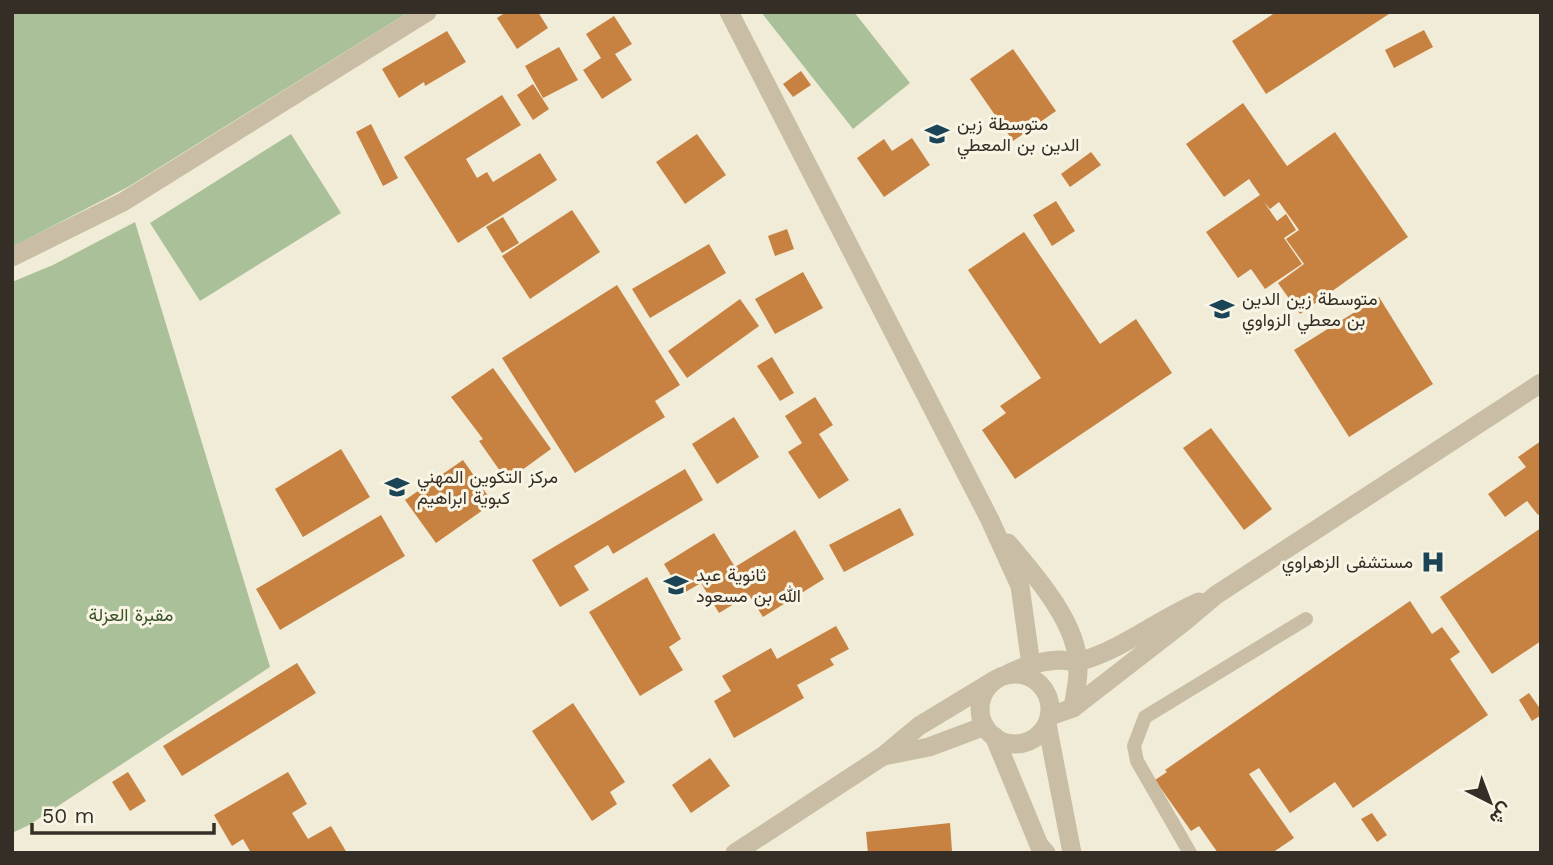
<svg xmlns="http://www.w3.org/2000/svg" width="1553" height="865" font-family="'Work Sans',Vazirmatn,sans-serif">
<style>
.green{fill:#a9c099}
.building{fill:#c78241}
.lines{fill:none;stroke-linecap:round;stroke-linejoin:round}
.service{stroke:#c9bea5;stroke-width:14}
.minor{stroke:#c9bea5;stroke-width:19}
.labels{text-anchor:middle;stroke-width:6;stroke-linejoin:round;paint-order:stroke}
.poi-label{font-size:18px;fill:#352e26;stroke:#f9f5e5;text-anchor:start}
.park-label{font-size:18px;fill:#3a532a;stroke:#f9f5e5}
</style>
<rect width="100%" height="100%" fill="#f1ecd8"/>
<!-- green -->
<g class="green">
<path d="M12,12h397l-281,175 -116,60z"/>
<path d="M761,12h93l56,71 -57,46z"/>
<path d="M291,134l50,79 -141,88 -50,-78z"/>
<path d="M135,222l135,445 -241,158 -17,8v-551l41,-17z"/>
</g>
<!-- building -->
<g class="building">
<path d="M506,12h32l10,16 -31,21 -20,-31z"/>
<path d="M1276,12h116l-126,82 -34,-53z"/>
<path d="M614,16l18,28 -17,10 17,26 -30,19 -19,-29 18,-12 -15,-24z"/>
<path d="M1424,30l9,17 -39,21 -9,-18z"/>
<path d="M447,31l19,31 -41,24 -1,-4 -25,16 -17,-29z"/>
<path d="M559,47l19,33 -35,18 -18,-32z"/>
<path d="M1013,49l43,62 -43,30 -43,-62z"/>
<path d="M801,71l10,14 -18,12 -10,-13z"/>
<path d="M533,84l16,25 -16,11 -16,-25z"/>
<path d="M502,95l19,30 -55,34 11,19 10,-6 6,10 47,-29 17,27 -99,63 -54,-86z"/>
<path d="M1243,103l44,63 48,-34 73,105 -108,77 -22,-31 26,-19 -18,-25 13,-9 -20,-28 -9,7 -6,-7 13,19 9,-7 10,16 -12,8 18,26 -37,25 -14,-20 -13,9 -32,-46 54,-37 -11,-16 -25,18 -38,-53z"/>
<path d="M371,124l27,54 -15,8 -27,-54z"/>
<path d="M697,134l29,41 -41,29 -29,-42z"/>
<path d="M912,138l18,27 -46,32 -27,-39 27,-19 8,12z"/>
<path d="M1091,152l10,13 -31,22 -9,-13z"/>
<path d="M1056,201l19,30 -23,15 -19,-31z"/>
<path d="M572,210l28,42 -70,47 -28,-43z"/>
<path d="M503,217l16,26 -17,10 -16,-26z"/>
<path d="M787,229l7,20 -19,7 -7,-20z"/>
<path d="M1024,232l76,112 36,-25 36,54 -157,106 -33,-49 24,-17 -6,-7 41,-28 -73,-108z"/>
<path d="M709,244l17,29 -76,45 -18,-29z"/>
<path d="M803,272l20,36 -48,26 -20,-35z"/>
<path d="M617,285l63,100 -25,16 10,16 -90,56 -73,-115z"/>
<path d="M1379,297l54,87 -84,53 -55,-87z"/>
<path d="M740,299l19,27 -72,52 -19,-27z"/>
<path d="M772,357l22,36 -14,8 -23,-35z"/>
<path d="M493,368l58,81 -44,32 -28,-40 4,-2 -32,-42z"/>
<path d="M815,397l18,28 -14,9 30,46 -30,19 -31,-47 14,-9 -17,-27z"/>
<path d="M734,417l25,40 -42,27 -25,-40z"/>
<path d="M1211,428l61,81 -28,21 -61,-82z"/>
<path d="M1541,441v72l-3,2 -11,-14 -22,16 -17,-23 38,-27 -8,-10z"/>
<path d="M341,449l29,48 -67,40 -28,-48z"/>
<path d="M463,460l30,43 -57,40 -31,-43z"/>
<path d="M685,469l18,31 -90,54 -5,-9 -34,21 15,24 -29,17 -28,-47z"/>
<path d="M900,508l14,27 -70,37 -15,-27z"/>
<path d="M381,515l24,41 -125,74 -24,-41z"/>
<path d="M1541,528v113l-49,33 -52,-77z"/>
<path d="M795,530l29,49 -61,38 -14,-22 -30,18 -18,-30 -19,11 -18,-30 50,-31 21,34z"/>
<path d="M647,577l34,62 -12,8 14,23 -43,26 -51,-84z"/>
<path d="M1410,601l22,33 10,-7 18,25 -10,7 38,56 -135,93 -18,-26 -45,31 -31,-45 -10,6 45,64 -22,15h-54l-19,-27 -8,5 -36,-51 12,-8 -2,-2z"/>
<path d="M836,626l13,23 -19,10 4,6 -37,20 7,13 -70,40 -20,-37 17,-10 -9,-15 49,-28 6,11z"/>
<path d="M297,663l19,30 -134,83 -19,-30z"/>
<path d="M1529,693l12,17v5l-9,6 -13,-21z"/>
<path d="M573,703l52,79 -15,10 7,12 -25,17 -60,-90z"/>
<path d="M710,758l20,28 -39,27 -19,-28z"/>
<path d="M128,772l18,29 -16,10 -18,-29z"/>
<path d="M288,772l19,32 -15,9 16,26 23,-13 16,27h-96l-8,-14 -11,7 -18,-31z"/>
<path d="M1372,813l15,22 -10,7 -16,-23z"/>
<path d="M950,823l2,28 -84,2 -2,-21z"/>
</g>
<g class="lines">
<!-- service -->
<path class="service" d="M1190,853l-53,-92 -3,-15 11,-29 161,-98"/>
<!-- minor -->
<g class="minor">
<path d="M729,12l261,508 30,66 11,79"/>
<path d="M12,257l111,-55 304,-190"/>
<path d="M1008,543c26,31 69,79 70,122 1,14 -3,29 -5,43"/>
<circle cx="1015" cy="709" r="35"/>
<path d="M1006,675c16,-9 36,-14 53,-15 8,0 15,3 22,1 42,-12 78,-42 118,-59"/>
<path d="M1050,716l23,-8 111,-86 32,-27 325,-212"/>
<path d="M1047,724l25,129"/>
<path d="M994,736l45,109 7,8"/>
<path d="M884,756l45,-9 56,-21"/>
<path d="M735,853l148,-97 36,-30 76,-46"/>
</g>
</g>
<!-- icons -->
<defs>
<g id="school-bare" transform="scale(1.89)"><path d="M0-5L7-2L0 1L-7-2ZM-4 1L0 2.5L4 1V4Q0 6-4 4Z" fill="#1b4456" stroke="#f9f5e5" stroke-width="2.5" paint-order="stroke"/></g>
<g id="university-bare" transform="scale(1.89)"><path d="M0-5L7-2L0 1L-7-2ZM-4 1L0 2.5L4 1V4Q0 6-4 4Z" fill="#1b4456" stroke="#f9f5e5" stroke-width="2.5" paint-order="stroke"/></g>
<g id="hospital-bare" transform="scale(1.89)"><path d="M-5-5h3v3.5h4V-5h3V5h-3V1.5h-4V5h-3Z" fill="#1b4456" stroke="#f9f5e5" stroke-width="2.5" paint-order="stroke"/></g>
</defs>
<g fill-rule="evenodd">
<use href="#school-bare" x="937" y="134"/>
<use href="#school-bare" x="1222" y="309"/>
<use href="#university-bare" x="397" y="487"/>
<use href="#hospital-bare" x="1433" y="562"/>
<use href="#school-bare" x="676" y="585"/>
</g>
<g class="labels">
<!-- poi labels -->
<g class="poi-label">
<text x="957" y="130">متوسطة زين<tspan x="957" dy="21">الدين بن المعطي</tspan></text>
<text x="1242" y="305">متوسطة زين الدين<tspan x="1242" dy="21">بن معطي الزواوي</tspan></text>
<text x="417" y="483">مركز التكوين المهني<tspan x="417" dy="21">كبوية ابراهيم</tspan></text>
<text x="1413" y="568" text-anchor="end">مستشفى الزهراوي</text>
<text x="696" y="581">ثانوية عبد<tspan x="696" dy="21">الله بن مسعود</tspan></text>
</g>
<!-- park labels -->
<g class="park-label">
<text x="131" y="621">مقبرة العزلة</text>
</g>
</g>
<!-- border -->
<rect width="1553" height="865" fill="none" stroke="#352e26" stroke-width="28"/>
<!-- north arrow -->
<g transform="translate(1490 802) rotate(138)" stroke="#f9f5e5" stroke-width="5" paint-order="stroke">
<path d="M0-5L12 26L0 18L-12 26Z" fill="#352e26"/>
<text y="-10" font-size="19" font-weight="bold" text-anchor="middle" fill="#352e26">ش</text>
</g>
<!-- scale -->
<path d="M32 823v10h182v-10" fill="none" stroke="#352e26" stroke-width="3.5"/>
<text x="42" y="823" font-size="21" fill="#352e26" stroke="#f9f5e5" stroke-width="5" paint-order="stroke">50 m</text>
</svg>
